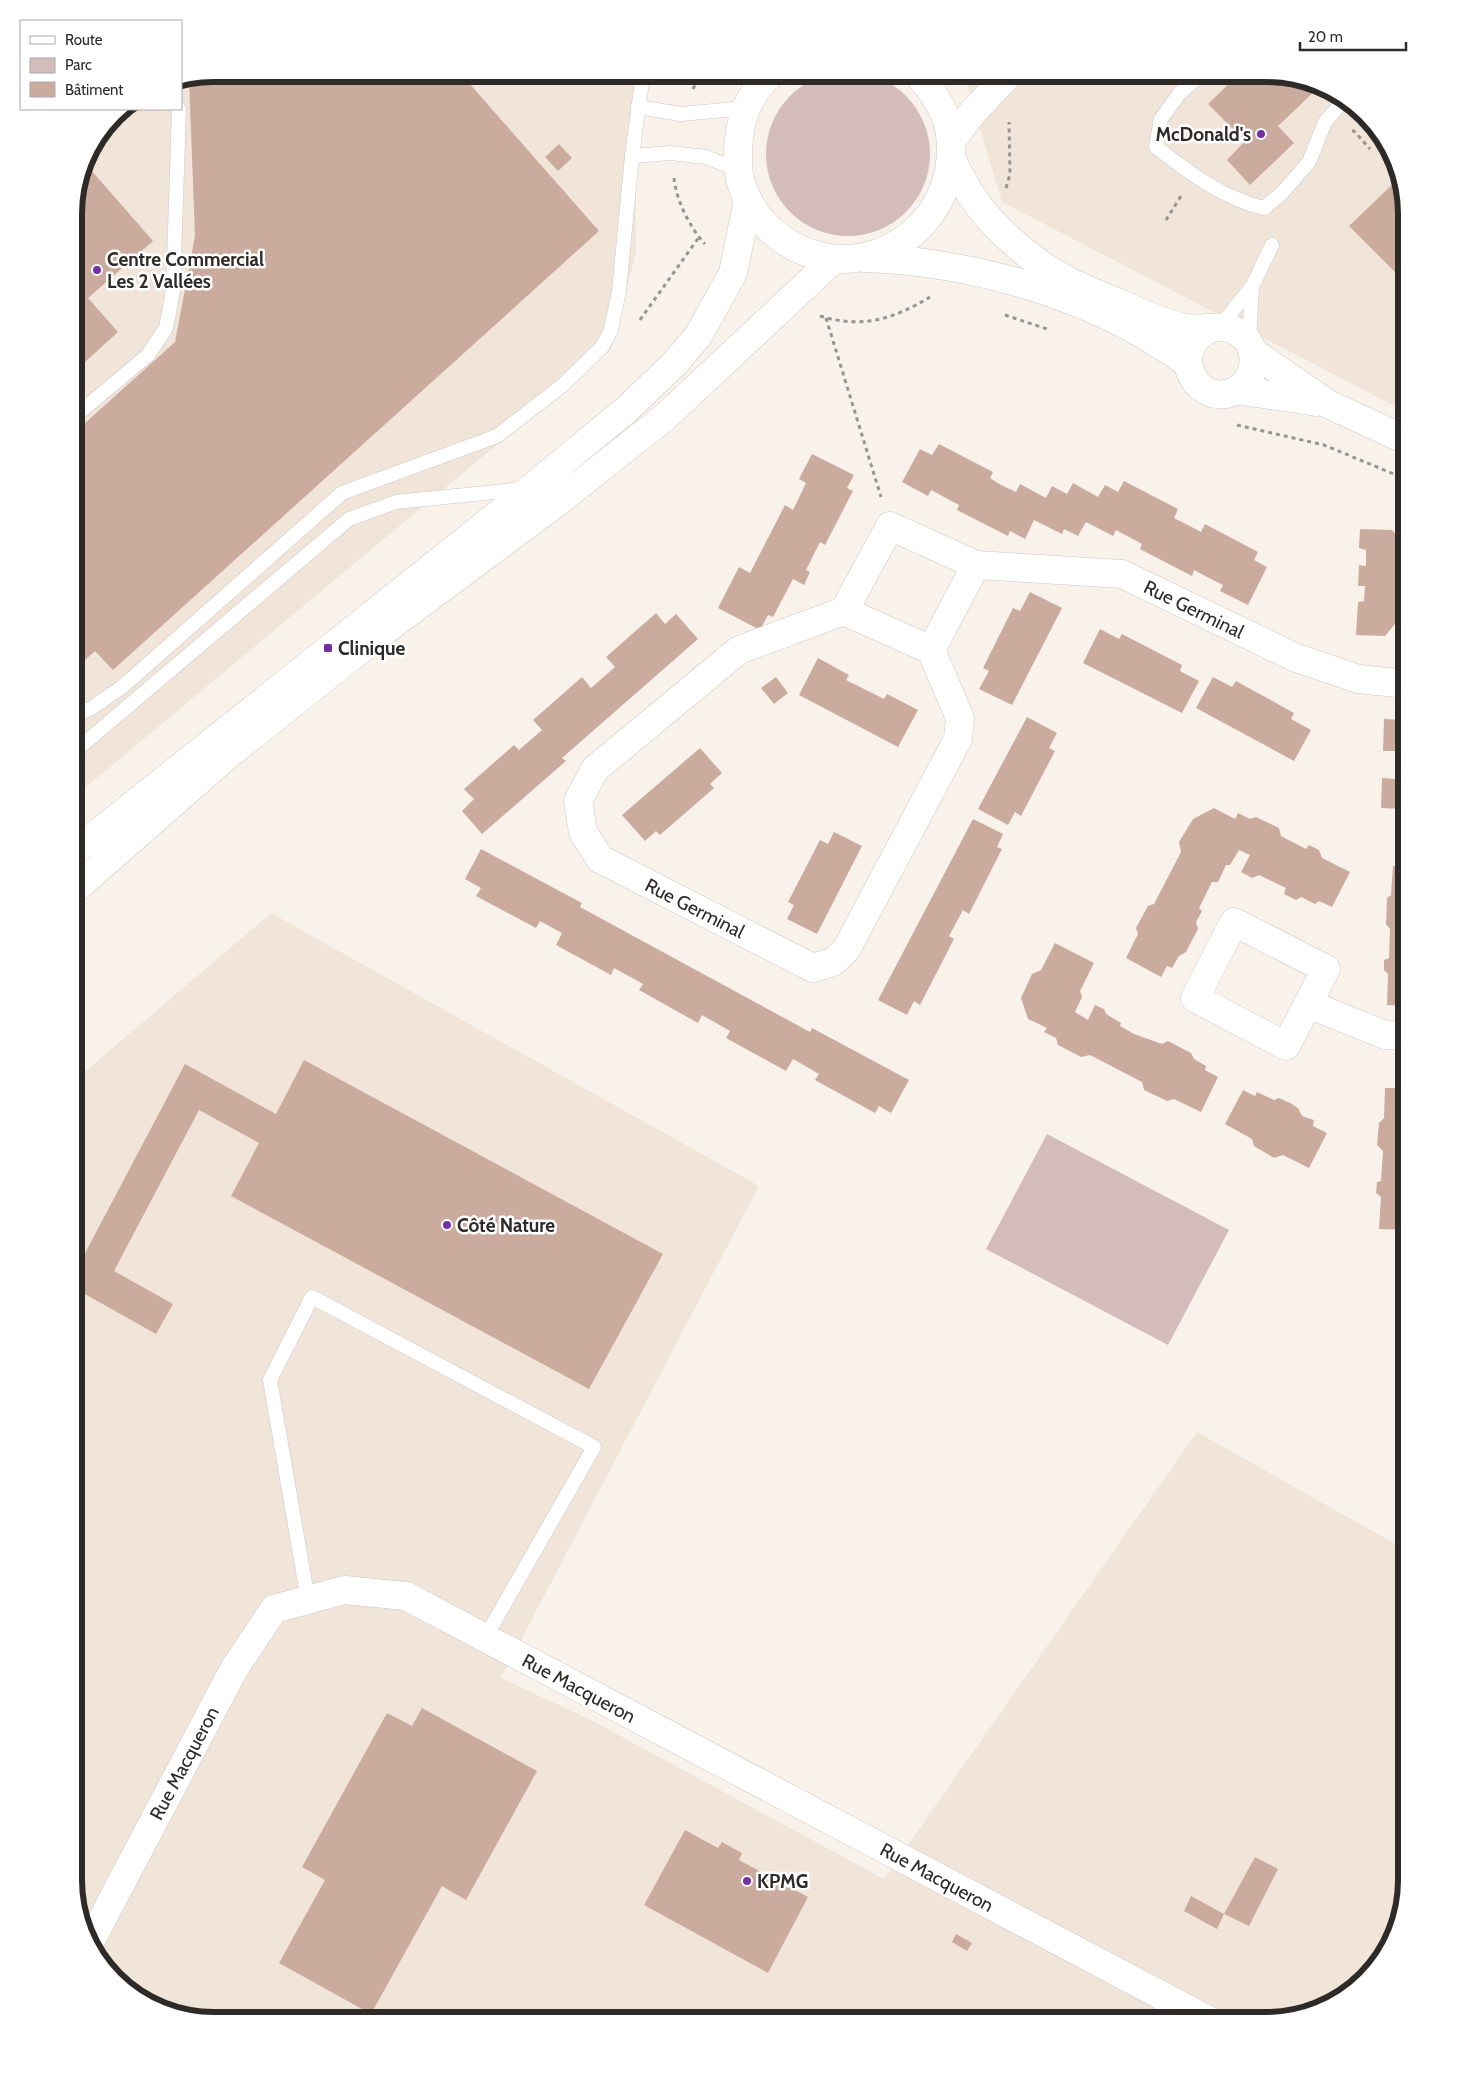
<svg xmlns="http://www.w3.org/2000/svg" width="1480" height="2094" font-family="Cabin,sans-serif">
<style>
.built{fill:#f1e5d9}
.green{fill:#d3bcbb}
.building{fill:#cbab9e}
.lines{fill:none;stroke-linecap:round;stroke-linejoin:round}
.service-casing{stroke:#cec8c1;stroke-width:15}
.minor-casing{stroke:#cec8c1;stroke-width:29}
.tertiary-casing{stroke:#cec8c1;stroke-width:29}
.primary-casing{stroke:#cec8c1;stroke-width:29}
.path{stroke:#999490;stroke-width:3;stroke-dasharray:4 4;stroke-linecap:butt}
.service{stroke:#fff;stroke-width:14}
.minor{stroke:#fff;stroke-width:28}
.tertiary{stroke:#fff;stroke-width:28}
.primary{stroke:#fff;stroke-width:28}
.poi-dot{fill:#7730a3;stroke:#fff;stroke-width:2}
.labels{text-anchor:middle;stroke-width:5;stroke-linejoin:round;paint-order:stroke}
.poi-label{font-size:19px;font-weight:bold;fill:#2d2a28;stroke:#fff;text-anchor:start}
.street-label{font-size:19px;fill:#2d2a28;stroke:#fff}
.rim{fill:none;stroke:#2d2a28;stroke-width:6}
</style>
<rect width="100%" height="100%" fill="#f9f2eb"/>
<!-- built -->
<g class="built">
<path d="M214,74h421l1,178 -25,98 -537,447v-592l11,-45 30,-45 9,-6h57v-29z"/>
<path d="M975,74h300l61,19 51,51 19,70v198l-404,-210 -36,-121z"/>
<path d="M271,913l488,273 -258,492 88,41 295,160 313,-447 209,118v330l-18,70 -52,51 -70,19h-1061l-61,-19 -51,-51 -19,-70v-799z"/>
</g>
<!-- green -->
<g class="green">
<circle cx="848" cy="154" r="82"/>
<path d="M1047,1134l182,96 -61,115 -182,-96z"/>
</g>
<!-- building -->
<g class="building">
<path d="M214,74h247l138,157 -486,439 -18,-19 -21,19v-237l101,-91 20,-106 -6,-157z"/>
<path d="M1239,74h36l44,13 -41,39 16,17 -44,42 -23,-25 18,-19 -37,-37z"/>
<path d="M559,144l13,14 -14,13 -13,-14z"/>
<path d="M84,162l69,79 -65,57 30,34 -44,40v-167z"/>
<path d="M1397,180l9,34v69l-57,-57z"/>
<path d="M939,444l54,28 -3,6 11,7 15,7 4,-8 26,14 6,-12 15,8 6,-11 25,14 7,-12 13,7 6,-11 54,28 -4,9 12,6 15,8 4,-8 53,28 -4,8 13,7 -19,38 -28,-14 3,-6 -14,-7 -15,-8 -2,6 -52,-27 2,-5 -26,-14 -3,6 -27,-14 -8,14 -14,-7 -2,5 -28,-14 -9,19 -15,-8 -2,5 -51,-26 2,-5 -28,-15 -3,6 -26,-14 18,-33 12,6z"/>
<path d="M812,454l42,21 -7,13 6,3 -28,54 -5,-3 -14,28 4,2 -6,13 -11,-6 -20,38 -5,-2 -8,15 -42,-22 21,-41 11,6 35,-68 8,5 13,-27 -7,-4z"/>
<path d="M1360,529l32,1 6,7 8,1v79h-9l-2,7 -10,12 -29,-1 2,-33 6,-1 1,-15h-7l1,-21 7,1v-16l-7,-2z"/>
<path d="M1030,592l32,16 -50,97 -33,-16 10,-18 -6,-3 30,-60 7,3z"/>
<path d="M656,613l9,11 11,-10 22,25 -136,119 4,3 -84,73 -20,-23 12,-12 -10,-10 50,-44 5,5 23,-20 -9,-10 49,-43 9,11 24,-21 -9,-10z"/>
<path d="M1100,629l19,10 3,-5 60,31 -2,6 19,10 -17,32 -99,-50z"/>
<path d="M818,658l31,17 -3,5 38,19 3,-5 31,16 -20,37 -99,-52z"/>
<path d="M776,677l12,16 -14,11 -13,-16z"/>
<path d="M1213,677l19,10 4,-6 58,32 -3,6 20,11 -17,31 -98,-53z"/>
<path d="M1027,717l30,16 -8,15 6,3 -34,65 -6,-4 -7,13 -30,-16z"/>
<path d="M1384,719l22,1v89l-25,-1 1,-30 13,1v-28h-12z"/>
<path d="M700,748l22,25 -12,11 4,4 -54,47 -4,-4 -11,10 -23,-26z"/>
<path d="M1214,808l21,11 3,-6 12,6 6,-2 23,11 2,8 25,13 3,-4 10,5 3,8 28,14 -18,35 -13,-6 -4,3 -14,-7 -5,3 -12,-6 2,-6 -27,-13 -7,3 -11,-6 9,-17 -11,-5 -9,15h-4l-8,17h-6l-13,26 3,3 -6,11 2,7 -12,23 -7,4 -7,12 -5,-2 -6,11 -35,-19 12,-24 -2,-6 12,-22 6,-2 27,-52 -2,-10 14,-23z"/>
<path d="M973,819l30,15 -6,13 5,2 -33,65 -6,-4 -14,26 5,3 -34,66 -6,-4 -7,14 -29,-15z"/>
<path d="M834,832l28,14 -45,88 -30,-15 7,-14 -6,-3 32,-62 8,4z"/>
<path d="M481,849l101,54 -2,4 230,125 2,-4 97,52 -18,33 -12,-7 -4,7 -60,-33 4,-6 -26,-15 -7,12 -60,-33 4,-7 -28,-16 -4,8 -59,-33 4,-6 -29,-16 -3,7 -55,-30 6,-12 -22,-12 -4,7 -60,-32 5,-8 -16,-9z"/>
<path d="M1393,866l13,1v139l-19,-1 1,-31 -4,-4v-10l5,-2 1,-29 -4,-5 1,-26 4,-3z"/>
<path d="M1055,943l39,20 -14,28 2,6 -7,15 13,8 7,-15 9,4 2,5 15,9 -1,3 14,8 28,10 6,-3 23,12 3,6 12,7 -1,4 13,7 -17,35 -27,-13 -7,2 -23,-11 -2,-8 -52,-27 -9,2 -23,-12 -2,-7 -12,-6 3,-4 -19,-9 -7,-21 11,-24 9,-4z"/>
<path d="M304,1060l359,194 -74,135 -358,-193 28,-53 -60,-33 -85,161 59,33 -17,30 -82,-46v-14l111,-210 91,50z"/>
<path d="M1385,1088h21v142l-27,-1 2,-32 -5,-4 1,-11 4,-1 2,-30 -6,-6 2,-22 5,-5z"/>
<path d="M1243,1090l12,6 2,-4 17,8 5,-2 11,5 8,5 4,8 12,4 -1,6 14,7 -18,35 -26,-13 -9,3 -20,-12 -2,-7 -27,-15z"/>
<path d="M422,1708l115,63 -71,129 -24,-14 -71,128 -92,-51 46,-83 -23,-13 85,-154 25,13z"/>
<path d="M685,1830l33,18 4,-6 20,11 -3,7 69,37 -40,76 -124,-68z"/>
<path d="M1255,1857l23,12 -29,57 -25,-12z"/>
<path d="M1191,1896l33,18 -7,15 -33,-18z"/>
<path d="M956,1934l16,9 -5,8 -15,-9z"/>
</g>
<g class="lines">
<!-- service casing -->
<g class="service-casing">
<g id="service">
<path d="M1201,74l-22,20 -18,25 -5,28c32,25 68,52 108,61l18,-15 27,-31 16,-40 19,-22"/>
<path d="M638,107l43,7 65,-6"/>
<path d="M632,156l39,-3 35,4 32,13"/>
<path d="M1220,326l32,-39 20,-42"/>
<path d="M1249,341l3,-54"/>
<path d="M74,417l74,-62 18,-27 7,-37 6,-182"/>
<path d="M74,715l16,-6 32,-22 220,-194 155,-57 66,-51 39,-38 9,-17 8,-39 13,-135 11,-82"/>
<path d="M74,752l275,-233 47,-17 128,-13"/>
<path d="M308,1600l-38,-220 42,-83 282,150 -109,191"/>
</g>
</g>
<!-- minor casing -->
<g class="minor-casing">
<g id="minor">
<path d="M976,565l146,9 172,83 64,22 48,5"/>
<path d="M844,611l87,39 29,68 -2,21 -112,211 -13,12 -20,6 -213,-109 -17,-27 -5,-31 17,-32 144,-119z"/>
<path d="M844,611l46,-85 86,39 -45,85"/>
<path d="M1234,922l92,47 -40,77 -91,-48z"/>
<path d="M1308,1004l77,31 21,1"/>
<path d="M90,1942l144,-273 40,-60 70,-19 62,6 802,424"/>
</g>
</g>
<!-- tertiary casing -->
<g class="tertiary-casing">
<g id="tertiary">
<path d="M951,158c7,14 14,28 22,40 20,30 62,66 94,82 17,9 35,16 52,23 20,9 48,22 68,25 19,3 39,-7 55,7 17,14 15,43 -5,55 -38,21 -72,-37 -28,-61"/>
<path d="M865,258c111,4 232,39 322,105"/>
<path d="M1253,352l75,52 78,36"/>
<path d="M1237,390l80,12"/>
</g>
</g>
<!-- primary casing -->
<g class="primary-casing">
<g id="primary">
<path d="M771,74c-26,22 -34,55 -33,88 0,26 15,53 35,70 63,55 159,21 176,-61 3,-18 3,-38 -4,-56 -7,-16 -16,-28 -27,-41"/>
<path d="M951,142l21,-29 37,-39"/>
<path d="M74,852l456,-363 96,-79 49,-47 23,-27 35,-63 15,-73"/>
<path d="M74,890l154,-135 152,-121 175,-130 110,-87 169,-158"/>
</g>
</g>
<!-- path -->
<g class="path">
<path d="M693,89l7,-15"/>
<path d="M1352,131h2l16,18"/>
<path d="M674,178c2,22 16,50 31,66"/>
<path d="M1006,188l4,-14 -1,-52"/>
<path d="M1166,220l15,-24"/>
<path d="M1005,315l42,14"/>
<path d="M820,316c42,13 74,3 110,-19"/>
<path d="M826,318l55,179"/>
<path d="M640,320l59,-83"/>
<path d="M1237,425l87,20 82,34"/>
</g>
<!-- service -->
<use href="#service" class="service"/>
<!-- minor -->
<use href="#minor" class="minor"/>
<!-- tertiary -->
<use href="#tertiary" class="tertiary"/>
<!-- primary -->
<use href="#primary" class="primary"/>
</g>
<!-- markers -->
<g class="poi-dot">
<circle cx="1261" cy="134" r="5"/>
<circle cx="97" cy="270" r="5"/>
<rect x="323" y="643" width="10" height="10" rx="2.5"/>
<circle cx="447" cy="1225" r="5"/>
<circle cx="747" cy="1881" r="5"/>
</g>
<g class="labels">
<!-- poi labels -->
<g class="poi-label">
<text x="1251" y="141" text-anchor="end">McDonald's</text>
<text x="107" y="266">Centre Commercial<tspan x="107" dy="22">Les 2 Vallées</tspan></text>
<text x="338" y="655">Clinique</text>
<text x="457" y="1232">Côté Nature</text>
<text x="757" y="1888">KPMG</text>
</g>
<!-- street labels -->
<g class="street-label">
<text transform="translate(1194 609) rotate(26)" y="7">Rue Germinal</text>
<text transform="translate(695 908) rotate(27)" y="7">Rue Germinal</text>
<text transform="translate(579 1688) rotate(28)" y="7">Rue Macqueron</text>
<text transform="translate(184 1763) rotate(-62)" y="7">Rue Macqueron</text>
<text transform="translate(937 1877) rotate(28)" y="7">Rue Macqueron</text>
</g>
</g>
<!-- crop -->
<path d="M0 0H1480V2094H0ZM214 82H1266A132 132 0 0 1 1398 214V1880A132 132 0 0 1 1266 2012H214A132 132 0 0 1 82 1880V214A132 132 0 0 1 214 82Z" fill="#fff" fill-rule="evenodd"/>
<path class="rim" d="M214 82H1266A132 132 0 0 1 1398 214V1880A132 132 0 0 1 1266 2012H214A132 132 0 0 1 82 1880V214A132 132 0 0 1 214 82Z"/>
<!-- legend -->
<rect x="20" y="20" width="162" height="90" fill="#ffffff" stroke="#abaaa9"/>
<rect x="30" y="36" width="25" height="8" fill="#ffffff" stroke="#abaaa9"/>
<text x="65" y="45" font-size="15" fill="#2d2a28">Route</text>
<rect x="30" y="58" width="25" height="15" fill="#d3bcbb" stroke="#abaaa9"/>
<text x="65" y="70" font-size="15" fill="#2d2a28">Parc</text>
<rect x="30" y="82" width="25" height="15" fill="#cbab9e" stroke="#abaaa9"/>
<text x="65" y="95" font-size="15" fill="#2d2a28">Bâtiment</text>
<!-- scale -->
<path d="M1300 42v8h106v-8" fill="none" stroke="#2d2a28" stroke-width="2.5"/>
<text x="1308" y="42" font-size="15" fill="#2d2a28" stroke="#ffffff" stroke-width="4" paint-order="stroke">20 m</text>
</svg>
